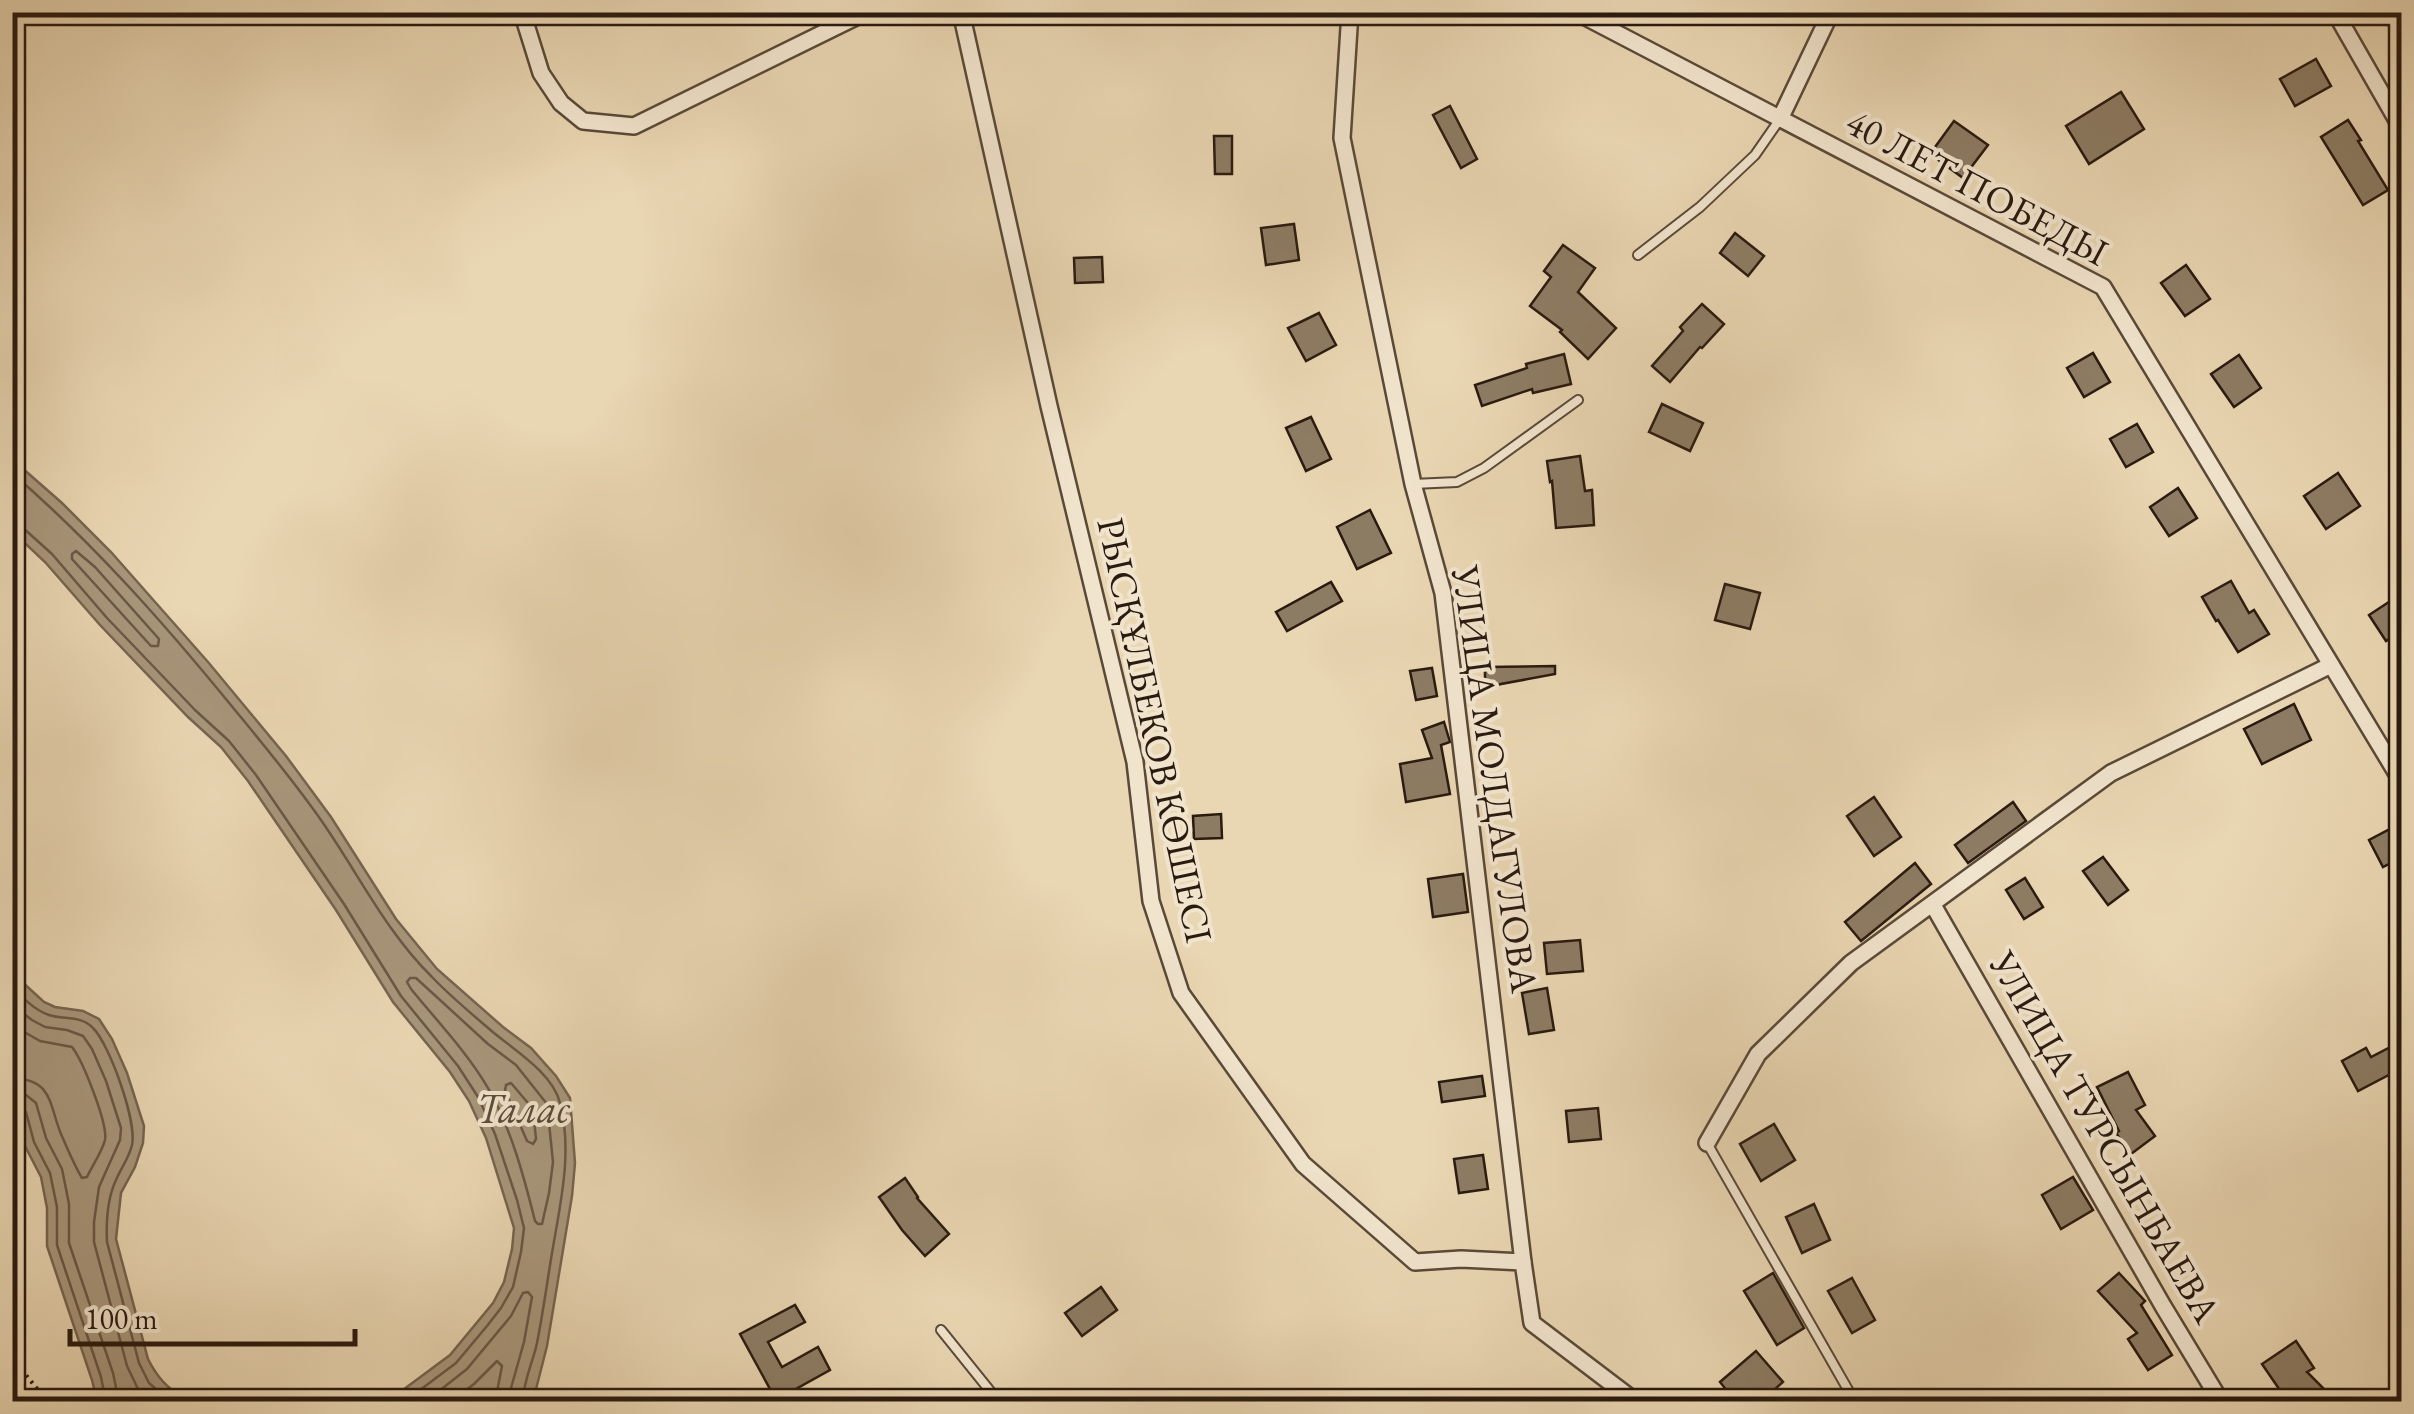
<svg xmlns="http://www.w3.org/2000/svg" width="2414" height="1414" font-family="'EB Garamond',serif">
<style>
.water{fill:#a8967b;stroke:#766450;stroke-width:2.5}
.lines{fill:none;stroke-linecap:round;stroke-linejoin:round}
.shore{stroke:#695846;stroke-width:2.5}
.building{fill:#8d7c64;stroke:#2a1a10;stroke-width:2.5}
.service-casing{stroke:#5a4938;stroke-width:12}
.minor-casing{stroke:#5a4938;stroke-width:20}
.path{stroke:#2a1a10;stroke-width:4;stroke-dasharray:2.5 5;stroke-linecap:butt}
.service{stroke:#f1e4cd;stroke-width:8}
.minor{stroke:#f1e4cd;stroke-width:15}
.labels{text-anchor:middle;stroke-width:8;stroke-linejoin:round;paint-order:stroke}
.street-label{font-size:38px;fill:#2a1a10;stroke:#f1e4cd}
.water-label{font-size:40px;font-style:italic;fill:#5c4c3b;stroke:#f1e4cd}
</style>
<rect width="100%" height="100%" fill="#e9d6b2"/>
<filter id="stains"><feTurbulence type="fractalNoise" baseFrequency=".002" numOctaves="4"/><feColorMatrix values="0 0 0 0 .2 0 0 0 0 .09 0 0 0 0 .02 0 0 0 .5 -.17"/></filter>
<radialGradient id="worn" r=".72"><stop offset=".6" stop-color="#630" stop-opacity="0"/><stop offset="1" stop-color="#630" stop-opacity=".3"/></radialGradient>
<!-- water -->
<g class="water">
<path d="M13,460l49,43 49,49 97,110 78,94 45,61 65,102 41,50 66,58 28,21 25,28 14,22 5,65 -3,33 -25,150 -14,55h-145l62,-46 43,-52 11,-21 8,-33 2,-21 -28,-90 -17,-37 -19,-29 -57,-70 -57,-92 -88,-129 -27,-34 -33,-30 -88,-92 -55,-63 -32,-30z"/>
<path d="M12,968l9,13 23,21 11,5 28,4 16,8 13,20 15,34 17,53 -1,17 -8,24 -14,26 -5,46 32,120c21,42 43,41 85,42h-136l-5,-21 -45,-134v-38l-6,-31 -16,-31 -12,-48z"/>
</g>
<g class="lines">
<!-- shore -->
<g class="shore">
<path d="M12,473c81,70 151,149 218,231 32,39 65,78 93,119 36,52 64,110 109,154 19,20 41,38 62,56 22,18 59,41 66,70 13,49 0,102 -8,150 -5,30 -9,60 -15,90 -4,19 -14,38 -14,59"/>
<path d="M12,525l10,2 30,27 55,64 88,92 34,31 27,34 88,129 57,92 57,70 20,31 17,37 22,66 7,28 -3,24 -8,35 -12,21 -14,18 -31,37 -52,39"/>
<path d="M76,551l19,16 64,72 -1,7h-7l-79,-87v-5z"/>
<path d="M410,978h6l72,66 28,21 31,39 6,58 -4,31 -7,31h-4l-3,-3c-11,-44 -24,-93 -47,-133 -21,-36 -51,-67 -77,-99l-4,-7z"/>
<path d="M12,986c11,12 22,24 37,29 15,5 32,0 44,13 17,17 44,94 39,117 -3,13 -11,23 -16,35 -9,19 -10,41 -9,62l32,121 10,20 22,19"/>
<path d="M12,1005l20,15 13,7 22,3 16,6 9,13 14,32 15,47 -1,12 -21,47 -5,35v20l33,124 11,23 12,13"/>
<path d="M12,1025l28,16 32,6c11,14 36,77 33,93 -3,12 -13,26 -18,37l-5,1c-7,-11 -15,-30 -21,-44 -12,-29 -8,-55 -49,-56"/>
<path d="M511,1083l22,26 3,30 -3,5 -6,-3 -22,-51 1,-5z"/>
<path d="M12,1093l14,2 10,8 10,35 16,31 7,35v39l44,130 6,29"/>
<path d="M12,1105l9,2 5,5 8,30 16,31 7,34v38l44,132 5,25"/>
<path d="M425,1402l42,-33 44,-53 12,-23 5,-1 4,5 -8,45 -13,46v14"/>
<path d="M450,1402l24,-18 23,-23 5,5 -7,36"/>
</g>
</g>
<!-- building -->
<g class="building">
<path d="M2379,12h23v33z"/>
<path d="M2316,59l15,27 -36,20 -15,-27z"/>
<path d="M2121,92l23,37 -55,35 -23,-38z"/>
<path d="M1450,106l27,53 -16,9 -28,-53z"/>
<path d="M2348,120l13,20 -3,1 30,49 -25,15 -42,-68z"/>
<path d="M1954,121l34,24 -25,33 -33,-24z"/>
<path d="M1214,136h18v38h-17z"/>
<path d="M1294,224l5,36 -33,5 -5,-37z"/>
<path d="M1735,233l29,23 -16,20 -28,-23z"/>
<path d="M1563,245l32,23 -17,24 38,36 -28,31 -28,-27 2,-2 -32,-24 21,-29 -7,-6z"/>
<path d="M1102,257l1,25 -28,1 -1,-25z"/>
<path d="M2186,265l24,34 -25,17 -24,-33z"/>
<path d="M1702,304l22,20 -22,24 -2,-1 -30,35 -18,-16 31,-35 -3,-4z"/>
<path d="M1319,313l17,32 -30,16 -18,-33z"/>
<path d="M2093,353l17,29 -26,15 -17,-29z"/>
<path d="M1564,354l7,30 -38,9 -1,-4 -50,17 -7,-21 52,-17 -1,-4z"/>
<path d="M2239,355l22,33 -27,19 -23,-33z"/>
<path d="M1662,404l41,19 -13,28 -41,-19z"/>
<path d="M1311,417l20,42 -25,12 -20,-43z"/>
<path d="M2137,424l16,28 -27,15 -16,-28z"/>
<path d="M1580,456l5,35 7,-1 2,35 -38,3 -4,-47 -2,1 -3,-21z"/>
<path d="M2338,473l22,33 -34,23 -22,-33z"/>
<path d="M2178,488l19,30 -28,18 -19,-29z"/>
<path d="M1370,510l21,43 -34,16 -20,-42z"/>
<path d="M2231,581l18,32 5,-3 15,24 -31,18 -20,-32 -2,1 -14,-24z"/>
<path d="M1331,582l11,19 -55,30 -11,-19z"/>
<path d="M1725,584l35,9 -10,36 -35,-9z"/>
<path d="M2392,600l10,15v16l-16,10 -17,-26z"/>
<path d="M1555,666v8l-70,13v-20z"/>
<path d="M1432,668l5,28 -21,4 -6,-29z"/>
<path d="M2294,704l17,36 -49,24 -18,-35z"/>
<path d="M1444,722l6,20 -9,3 9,49 -44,8 -6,-38 32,-6 -10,-28z"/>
<path d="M1874,797l27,40 -27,19 -27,-40z"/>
<path d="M2013,802l13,19 -58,42 -13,-18z"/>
<path d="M1221,814l1,24 -28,1 -1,-23z"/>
<path d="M2390,829l12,22v6l-19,10 -14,-27z"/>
<path d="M2103,857l25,33 -20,15 -25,-34z"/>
<path d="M1915,863l16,21 -70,57 -16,-19z"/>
<path d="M1463,874l5,38 -35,5 -5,-38z"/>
<path d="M2025,878l18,29 -19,12 -18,-29z"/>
<path d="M1580,940l3,31 -36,3 -3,-31z"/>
<path d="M1547,988l7,42 -25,4 -7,-41z"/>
<path d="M2402,1041v27l-44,23 -16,-30 24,-13 5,9z"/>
<path d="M2128,1072l17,33 -9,5 19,26 -24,18 -15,-21 3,-2 -22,-44z"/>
<path d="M1482,1076l3,20 -43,6 -3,-20z"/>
<path d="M1598,1108l3,31 -32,3 -3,-31z"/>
<path d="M1774,1124l21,36 -34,21 -21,-37z"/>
<path d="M1483,1155l5,34 -29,4 -5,-34z"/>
<path d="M2073,1177l20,33 -32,19 -19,-34z"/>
<path d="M905,1178l13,19 -1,1 32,36 -24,22 -23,-26 -23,-33z"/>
<path d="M1814,1204l16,36 -28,13 -16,-36z"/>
<path d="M1773,1273l31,55 -27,17 -33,-54z"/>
<path d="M2119,1273l26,28 -4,4 31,50 -24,15 -20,-31 9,-6 -39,-42z"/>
<path d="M1852,1278l23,42 -23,13 -24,-42z"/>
<path d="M1101,1287l16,23 -35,26 -17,-23z"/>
<path d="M795,1305l10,17 -37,20 14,25 36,-20 12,23 -54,30 -36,-66z"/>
<path d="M2296,1341l18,27 -7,4 30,30h-49l-26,-38z"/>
<path d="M1756,1351l27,31 -23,20h-24l-16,-20z"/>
</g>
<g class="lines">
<!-- service casing -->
<g class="service-casing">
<g id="service">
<path d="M1638,255l62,-48 55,-52 25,-36"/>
<path d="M1413,484l44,-2 27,-14 94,-68"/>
<path d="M1707,1143l148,259"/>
<path d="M941,1330l58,72"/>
</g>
</g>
<!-- minor casing -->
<g class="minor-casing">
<g id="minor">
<path d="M522,12l19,61 20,30 22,18 51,5 232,-114"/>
<path d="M961,12l88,394 86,356 16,139 30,92 122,171 112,98 46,-3 62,3 9,61 104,79"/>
<path d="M1350,12l-8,126 71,346 30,109 80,669"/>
<path d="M1576,12l527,275 299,495"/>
<path d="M2335,12l67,117"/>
<path d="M1780,119l51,-107"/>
<path d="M1933,905l230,401 58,96"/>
<path d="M1707,1143l51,-89 93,-91 260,-190 220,-108"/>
</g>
</g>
<!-- path -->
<path class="path" d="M12,1358l36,44"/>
<!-- service -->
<use href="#service" class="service"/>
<!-- minor -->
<use href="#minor" class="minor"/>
</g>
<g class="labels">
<!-- street labels -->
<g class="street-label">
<text transform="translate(1977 187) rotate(28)" y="13">40 ЛЕТ ПОБЕДЫ</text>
<text transform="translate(1155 730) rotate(78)" y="13">РЫСҚҰЛБЕКОВ КӨШЕСІ</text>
<text transform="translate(1495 779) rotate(82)" y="13">УЛИЦА МОЛДАГУЛОВА</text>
<text transform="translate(2105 1137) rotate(60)" y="13">УЛИЦА ТУРСЫНБАЕВА</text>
</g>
<!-- water labels -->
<g class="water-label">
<text x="523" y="1122">Талас</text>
</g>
</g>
<!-- margin -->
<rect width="2414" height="1414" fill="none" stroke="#e9d6b2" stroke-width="50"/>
<rect x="15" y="15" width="2384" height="1384" fill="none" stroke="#2a1a10" stroke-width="5"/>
<rect x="25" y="25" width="2364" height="1364" fill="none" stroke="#2a1a10" stroke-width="2.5"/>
<!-- scale -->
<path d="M70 1329v15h285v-15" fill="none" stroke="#2a1a10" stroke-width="5"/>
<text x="85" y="1329" font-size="30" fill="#2a1a10" stroke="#f1e4cd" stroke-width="8" paint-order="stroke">100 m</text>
<rect width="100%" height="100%" filter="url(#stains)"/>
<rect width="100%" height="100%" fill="url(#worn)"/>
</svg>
